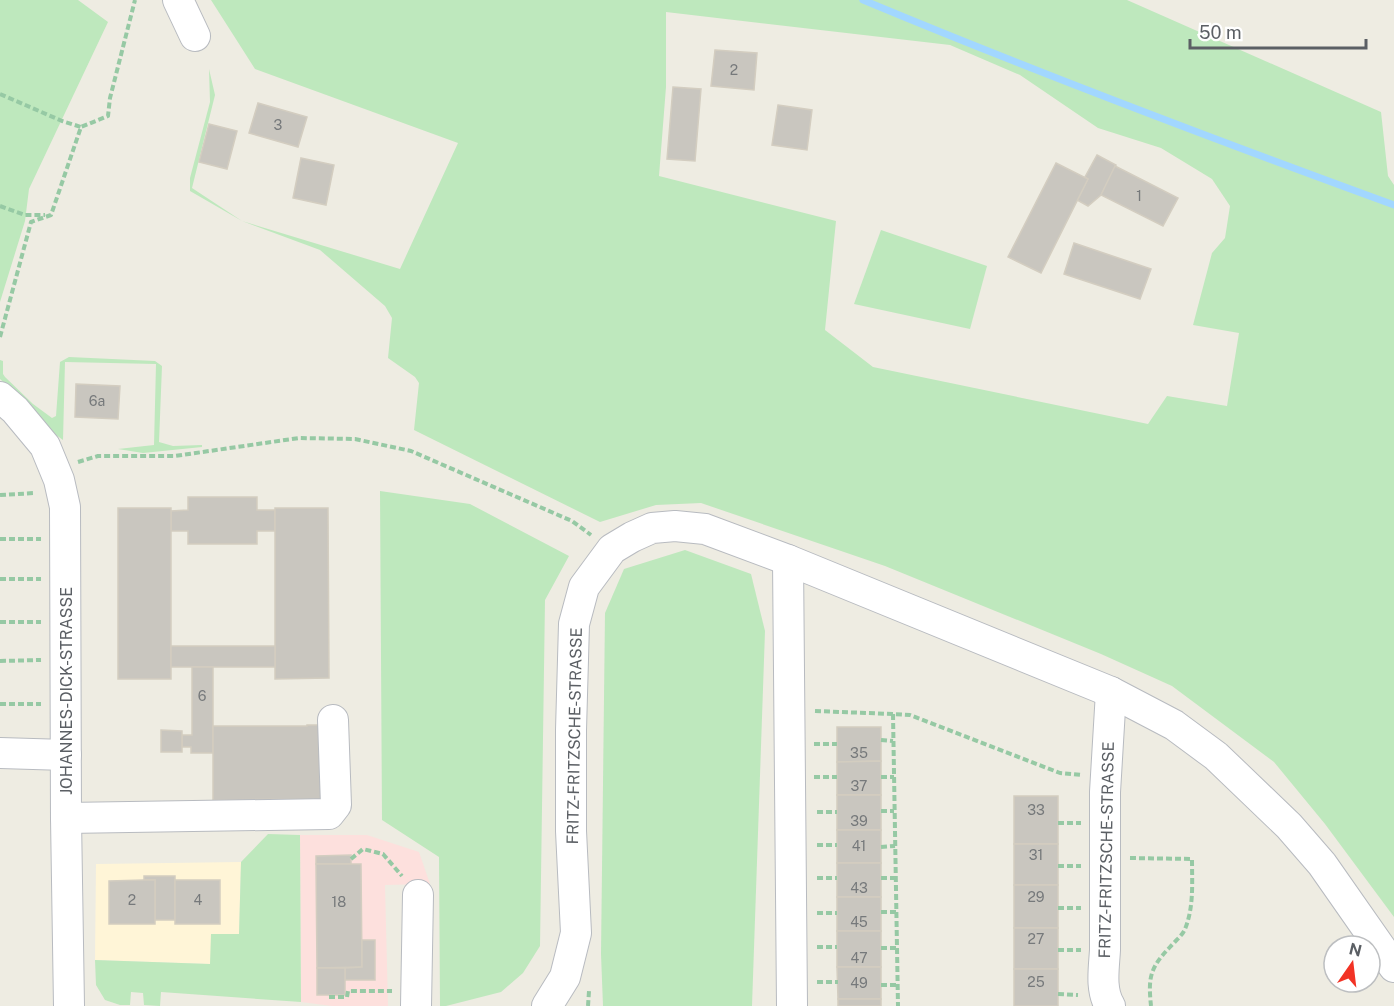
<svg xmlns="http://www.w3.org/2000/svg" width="1394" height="1006" font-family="'Public Sans',sans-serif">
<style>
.commercial{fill:#fff5d7}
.medical{fill:#fde0dd}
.green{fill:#bee8bd;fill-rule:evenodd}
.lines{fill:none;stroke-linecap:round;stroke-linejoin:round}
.stream{stroke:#a2d7ff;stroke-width:7}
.building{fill:#c9c6bf;stroke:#d3cdc0;stroke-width:1.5}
.minor-casing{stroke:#b8bbc0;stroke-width:32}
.path{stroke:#96c9a4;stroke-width:4;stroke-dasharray:6 3;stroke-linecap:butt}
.minor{stroke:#fff;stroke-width:30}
.labels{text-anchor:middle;stroke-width:4.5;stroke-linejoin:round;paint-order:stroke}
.number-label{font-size:14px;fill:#76797b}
.street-label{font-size:16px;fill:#5b5f64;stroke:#fff}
</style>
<rect width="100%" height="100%" fill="#eeece2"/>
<!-- commercial -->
<path class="commercial" d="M241,862l-2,73 -29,29 -115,-4 1,-96z"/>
<!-- medical -->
<path class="medical" d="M300,835h67l52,17 11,32 -45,1 3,121h-56l-31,-4z"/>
<!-- green -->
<g class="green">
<path d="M0,0h78l30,22 -79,167 -4,32 -25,81z"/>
<path d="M211,0h916l254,112 7,64 6,9v732l-69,-93 -51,-62 -102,-76 -71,-32 -216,-88 -184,-63 -45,2 -56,17 -186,-92 5,-47 -4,-6 -27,-19 4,-40 -7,-12 -65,-56 -78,-29 -52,-30v-13l20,-76 -1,-33 6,26 -23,93 50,33 158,48 58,-126 -203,-74zM666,12l284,33 70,30 78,53 63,20 51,31 18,27 -5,32 -13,15 -19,72 46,8 -12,73 -60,-10 -19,28 -275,-57 -48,-37 11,-109 -177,-45 7,-89z"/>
<path d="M881,230l106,36 -17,63 -116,-25z"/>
<path d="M69,357l86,4 7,5 -3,76 14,4 29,-1v2l-59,6 -25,-4 36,-4 2,-81 -91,-2 -2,78 -11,-8 -14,-18 -38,-35v-19l3,1v13l2,3 28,27 19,14 4,-2 4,-54z"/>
<path d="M380,491l90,13 99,52 -24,44 -5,346 -17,27 -22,19 -55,14h-6l-1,-149 -57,-37z"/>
<path d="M685,550l66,24 14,57 -13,375h-149l-2,-52 4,-341 19,-44z"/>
<path d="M268,834l32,1 1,167 -140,-10 -1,14 -16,-1 -1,-12 -12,-1 -1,13h-10l-15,-5 -9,-15 -1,-25 115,4 1,-30h28l2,-72z"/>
</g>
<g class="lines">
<!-- stream -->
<path class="stream" d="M863,0c175,73 353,140 531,205"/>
</g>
<!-- building -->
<g class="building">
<path d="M715,50l42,3 -3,37 -43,-4z"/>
<path d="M673,87l28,2 -6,72 -28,-2z"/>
<path d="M258,103l49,14 -9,30 -49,-14z"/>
<path d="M778,105l34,5 -5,40 -35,-5z"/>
<path d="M209,124l28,7 -10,38 -28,-7z"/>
<path d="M1097,155l19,10 -15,30 -13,11 -11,-6 11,-21 -3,-2z"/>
<path d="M301,158l33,7 -8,40 -33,-7z"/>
<path d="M1056,163l32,16 -47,94 -33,-16z"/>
<path d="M1115,166l63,32 -15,28 -62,-31z"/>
<path d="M1074,243l77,26 -11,30 -76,-25z"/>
<path d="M76,384l44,2 -2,33 -43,-2z"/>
<path d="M188,497h69v13h18v21h-18v13h-69v-13h-17v-20l17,-1z"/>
<rect x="118" y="508" width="53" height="171"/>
<path d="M275,508h53l1,170 -54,1z"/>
<rect x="171" y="646" width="104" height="21"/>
<path d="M192,667h21v86h-22v-6h-9v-12h10z"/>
<path d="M307,725h14v74l-108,1v-74h94z"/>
<path d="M837,727h44v34l-44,1z"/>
<path d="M161,730l21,1v21h-21z"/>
<path d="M881,761v34h-44v-33z"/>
<rect x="837" y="795" width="44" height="35"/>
<rect x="1014" y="796" width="44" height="48"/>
<rect x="837" y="830" width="44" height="33"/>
<rect x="1014" y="844" width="44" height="41"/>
<path d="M351,855v9h-35v-8z"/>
<rect x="837" y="863" width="44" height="34"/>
<path d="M316,864h45l1,103 -45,1z"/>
<path d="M144,876h31v44h-20v-40h-11z"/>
<path d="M144,880h11v44h-46v-43z"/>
<rect x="175" y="880" width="45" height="44"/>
<rect x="1014" y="885" width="44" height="43"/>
<rect x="837" y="897" width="44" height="34"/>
<rect x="1014" y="928" width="44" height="41"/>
<rect x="837" y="931" width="44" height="36"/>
<path d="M362,940h13v40h-30v-12l17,-1z"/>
<path d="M837,967h44v32h-43z"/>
<rect x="317" y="968" width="28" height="27"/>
<rect x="1014" y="969" width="44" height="37"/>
<rect x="838" y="999" width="43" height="7"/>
</g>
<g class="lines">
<!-- minor casing -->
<g class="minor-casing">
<g id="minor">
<path d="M178,0l17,36"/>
<path d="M0,397l15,13 30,36 14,34 6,27 1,311 3,188"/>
<path d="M788,560l4,446"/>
<path d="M0,753l66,2"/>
<path d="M66,818l263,-4 7,-9 -3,-85"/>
<path d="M416,1006l2,-111"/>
<path d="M547,1006l18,-29 11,-44 -5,-102v-101l3,-106 10,-37 28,-38 20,-12 20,-9 23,-2 30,3 83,31 323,132 63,33 42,31 73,70 33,38 72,103"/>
<path d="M1110,1006c-10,-16 -6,-38 -5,-56v-158l6,-100"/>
</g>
</g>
<!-- path -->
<g class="path">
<path d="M0,94l62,27 19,6"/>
<path d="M0,206l25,9h20"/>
<path d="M0,337l31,-115 20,-7 30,-88 27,-11 2,-18 25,-98"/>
<path d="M78,462l20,-6h77l124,-18 56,1 56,12 161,70 19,14"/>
<path d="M0,495l35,-2"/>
<path d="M0,539h41"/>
<path d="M0,579h41"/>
<path d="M0,622h41"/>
<path d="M0,661l41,-1"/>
<path d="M0,704h41"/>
<path d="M815,711l78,3 17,1 150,58 22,2"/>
<path d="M893,714l5,292"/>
<path d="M881,740l12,1"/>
<path d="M814,744h23"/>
<path d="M814,777h23"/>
<path d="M881,777h13"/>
<path d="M881,811h13"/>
<path d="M817,812h20"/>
<path d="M1058,823h23"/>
<path d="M817,845h20"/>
<path d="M881,847l14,-1"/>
<path d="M1130,858l62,1c0,24 2,48 -7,70 -3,7 -10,12 -15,18 -20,21 -22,30 -19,59"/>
<path d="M351,859l12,-10 20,5 19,22"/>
<path d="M1058,866h23"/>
<path d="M817,878h20"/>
<path d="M881,878h15"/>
<path d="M1058,908h23"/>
<path d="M881,912h15"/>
<path d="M817,913h20"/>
<path d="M817,947h20"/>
<path d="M881,948h16"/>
<path d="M1058,950h23"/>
<path d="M817,982h21"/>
<path d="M881,985h17"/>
<path d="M1058,994l20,1"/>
<path d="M329,997h18l1,-6h44"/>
<path d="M588,1006l1,-15"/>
</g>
<!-- minor -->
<use href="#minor" class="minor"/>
</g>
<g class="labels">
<!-- number labels -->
<g class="number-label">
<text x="734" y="75">2</text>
<text x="278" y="130">3</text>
<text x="1139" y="201">1</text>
<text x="97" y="406">6a</text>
<text x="202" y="701">6</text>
<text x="859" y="758">35</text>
<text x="859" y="791">37</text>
<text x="1036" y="815">33</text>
<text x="859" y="826">39</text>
<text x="859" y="851">41</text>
<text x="1036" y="860">31</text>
<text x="859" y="893">43</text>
<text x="1036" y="902">29</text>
<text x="132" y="905">2</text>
<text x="198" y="905">4</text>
<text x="339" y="907">18</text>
<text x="859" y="927">45</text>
<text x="1036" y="944">27</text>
<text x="859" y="963">47</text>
<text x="1036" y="987">25</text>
<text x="859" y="988">49</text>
</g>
<!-- street labels -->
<g class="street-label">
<text transform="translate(66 691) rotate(-90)" y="6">JOHANNES-DICK-STRASSE</text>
<text transform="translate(574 736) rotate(-89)" y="6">FRITZ-FRITZSCHE-STRASSE</text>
<text transform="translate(1106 850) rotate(-89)" y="6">FRITZ-FRITZSCHE-STRASSE</text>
</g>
</g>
<!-- north arrow -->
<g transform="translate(1352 964) rotate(14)"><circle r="28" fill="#ffffff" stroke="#bdbfc1" stroke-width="1.5"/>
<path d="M0-4.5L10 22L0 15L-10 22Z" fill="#f23325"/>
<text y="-9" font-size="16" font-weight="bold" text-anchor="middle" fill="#5b5f64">N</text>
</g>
<!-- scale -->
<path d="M1190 39v9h176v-9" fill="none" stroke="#5b5f64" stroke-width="3"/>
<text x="1199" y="39" font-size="18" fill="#5b5f64" stroke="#ffffff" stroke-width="4.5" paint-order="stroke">50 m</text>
</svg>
